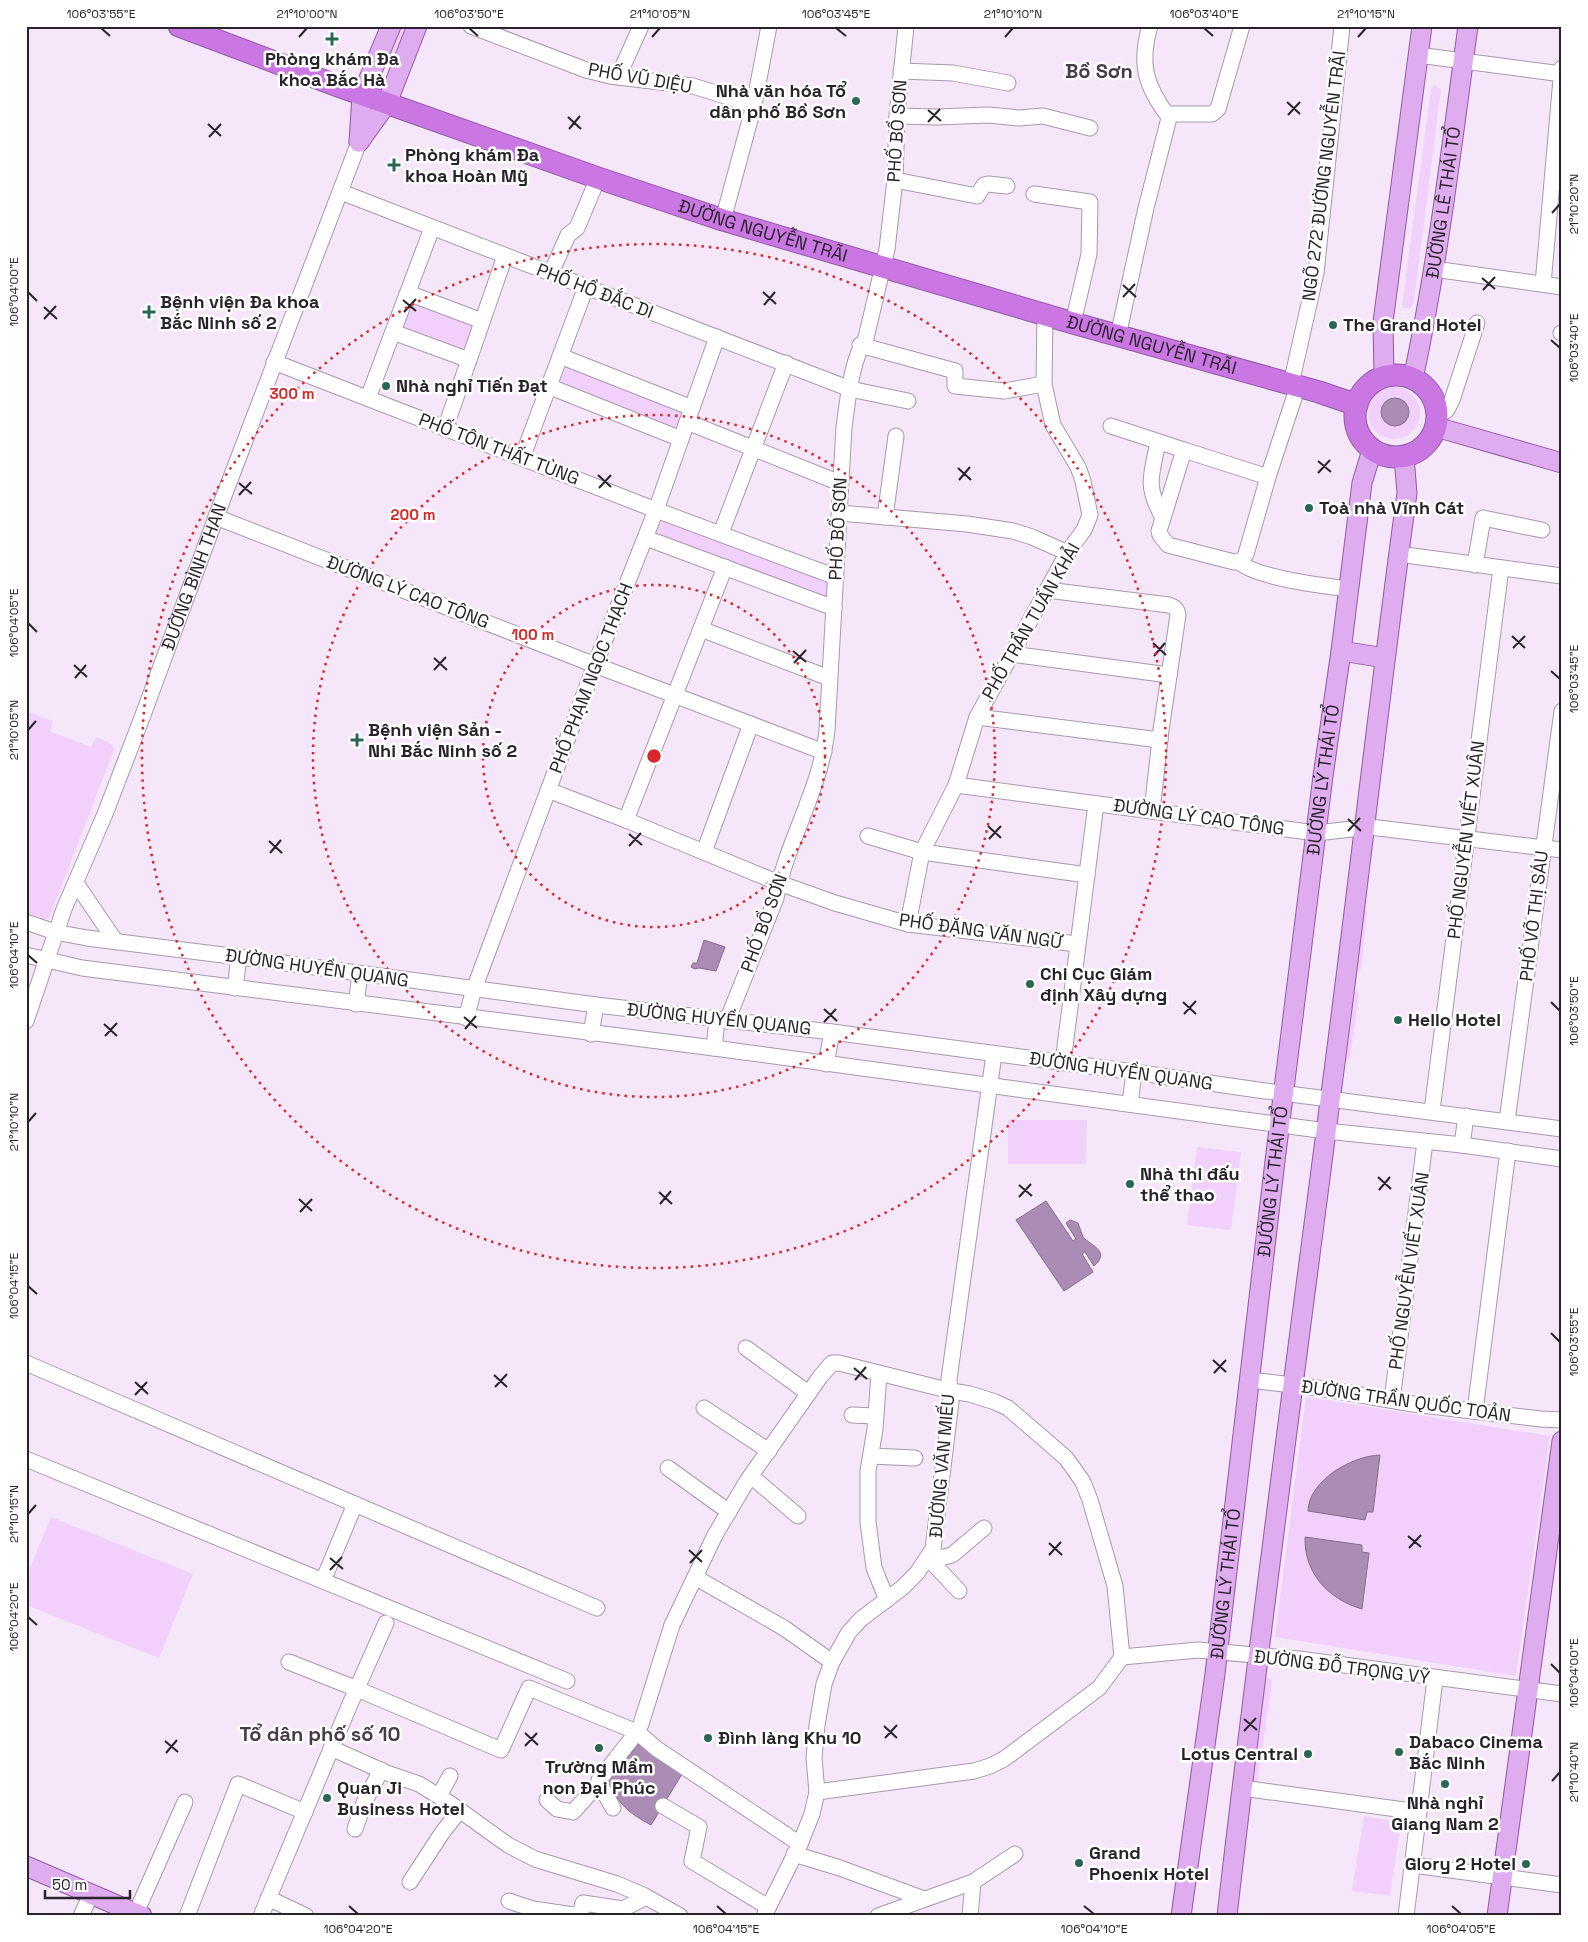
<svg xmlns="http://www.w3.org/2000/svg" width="1588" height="1942" font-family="'Space Grotesk',sans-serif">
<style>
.green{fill:#f1d1fb}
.water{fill:#ab8cb5;stroke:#846c8b}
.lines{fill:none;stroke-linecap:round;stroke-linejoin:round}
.minor-casing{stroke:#a799ac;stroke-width:17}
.major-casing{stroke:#915aa3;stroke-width:21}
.highway-casing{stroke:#915aa3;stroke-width:23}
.minor{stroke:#fff;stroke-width:15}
.major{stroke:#dfadef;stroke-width:19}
.highway{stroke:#ca77e4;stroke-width:21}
.ticks{fill:none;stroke:#28232a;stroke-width:2}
.ring{fill:none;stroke:#d62828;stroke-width:2.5;stroke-dasharray:2.5 5}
.poi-dot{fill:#2a6752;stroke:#fff;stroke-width:2}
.labels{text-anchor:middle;stroke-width:5;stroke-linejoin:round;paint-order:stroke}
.poi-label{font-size:18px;font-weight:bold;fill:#28232a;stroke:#fff;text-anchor:start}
.street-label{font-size:18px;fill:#28232a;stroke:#fff}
.quarter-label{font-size:20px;font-weight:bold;fill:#473b4a;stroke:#fff}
.centre{fill:#d62828;stroke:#fff;stroke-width:2.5}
.ring-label{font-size:15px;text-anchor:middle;font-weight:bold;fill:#d62828;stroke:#fff;stroke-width:5;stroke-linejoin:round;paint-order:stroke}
.neatline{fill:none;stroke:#28232a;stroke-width:2}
.ticks-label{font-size:12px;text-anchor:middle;fill:#28232a}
</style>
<rect width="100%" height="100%" fill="#f5e6fa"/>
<!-- green -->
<g class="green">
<path d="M401,26h6l-12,30 -3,3 -2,-4z"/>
<path d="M1435,85l6,4 -27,212 -3,7h-8l-1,-3 29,-216z"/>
<path d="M408,295l71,27 -13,36 -71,-26z"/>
<path d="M566,366l120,47 -7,17 -120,-47z"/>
<circle cx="1394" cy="413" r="26"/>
<path d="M659,520l172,64 -2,16 -175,-66z"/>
<path d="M26,711l27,10 -3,10 41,16 5,-10c7,3 15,4 18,13l-65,168c-7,5 -16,1 -23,-1z"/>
<path d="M1361,908l6,3 -6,57 -3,5h-3z"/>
<path d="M1353,990l4,1 2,3 -8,57 -2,8 -5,2z"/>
<path d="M1008,1120h79l-1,44h-78z"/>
<path d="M1197,1147l44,5 -10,78 -44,-5z"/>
<path d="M1306,1397l244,39 -34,240 -241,-39z"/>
<path d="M51,1517l142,57 -34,84 -133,-53v-27z"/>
<path d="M1267,1677l4,2 1,3 -14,98 -2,3 -4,-1 12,-103z"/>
<path d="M1364,1816l37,6 -11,74 -38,-5z"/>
</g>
<!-- water -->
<g class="water">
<circle cx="1395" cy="412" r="14"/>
<path d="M704,940l21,7 -9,24 -17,-3 -4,1 -4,-2 2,-4h4z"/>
<path d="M1046,1201l27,40 3,-2 -10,-16 4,-3 8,3 5,14c8,9 28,14 11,29l-9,-14 -3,2 11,18 -29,19 -48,-71z"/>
<path d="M1380,1455l-7,57h-6l-2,8 -57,-9c1,-31 44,-55 72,-56z"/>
<path d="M1305,1537l57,8v7l7,1 -7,56c-34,-10 -58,-36 -57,-72z"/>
<path d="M640,1743l42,31 -31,51c-24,-13 -31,-20 -44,-44z"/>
</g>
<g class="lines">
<!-- minor casing -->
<g class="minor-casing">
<g id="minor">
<path d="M471,26l115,44 24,6 83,10 61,19"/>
<path d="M1150,26c-11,37 -5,60 19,91"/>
<path d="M1418,55l144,19"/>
<path d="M901,71l52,2 55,10"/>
<path d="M618,77l23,-51"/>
<path d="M897,116l40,1 51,-2 31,3 24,-2 47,12"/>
<path d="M895,180l82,16 7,-11 4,-1 19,2"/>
<path d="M341,192l509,197 58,12"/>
<path d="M1034,194l56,8 -1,52 -16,69"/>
<path d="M723,220l31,-115 15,-79"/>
<path d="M1434,269l128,18"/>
<path d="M551,273l17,-38 9,-7 21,-50"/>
<path d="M1543,284l19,-216"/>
<path d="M408,293l74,28"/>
<path d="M393,332l76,28"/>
<path d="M1561,333h1"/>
<path d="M1118,336l28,-128 24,-94h42l6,-5 24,-83"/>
<path d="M860,345l95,26v15l49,5 40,-7"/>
<path d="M560,356l132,52"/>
<path d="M274,362l382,148 180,67"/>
<path d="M1291,384l25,-111 26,-247"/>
<path d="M548,386l133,53"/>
<path d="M368,398l64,-170"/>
<path d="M1438,416l9,-6 5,-10 25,-77"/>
<path d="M687,422l153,61"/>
<path d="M1111,426l73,24 -25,81 1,4 8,10 66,17c6,0 9,-2 12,-8l22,-77 30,-91"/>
<path d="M445,429l60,-173"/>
<path d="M1158,442c-7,35 -13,43 5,76"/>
<path d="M1184,450l84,27"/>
<path d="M522,458l64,-171"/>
<path d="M840,513l127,11 46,7 19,6 36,16"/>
<path d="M216,517l379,148 229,87"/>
<path d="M885,517l11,-81"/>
<path d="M721,533l65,-170"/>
<path d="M646,538l188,70"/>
<path d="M1398,554l164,22"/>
<path d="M1239,562c18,16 85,24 110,27"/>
<path d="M1475,565l8,-47 59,12"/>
<path d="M1047,590l122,15c6,2 8,4 9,10l-17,115 -9,81"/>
<path d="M701,629l128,49"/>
<path d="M1011,654l158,21"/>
<path d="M977,717l183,23"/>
<path d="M956,785l360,48 54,-6 192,23"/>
<path d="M548,790l78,30 153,63 56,20 73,21 169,20"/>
<path d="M626,820l99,-253"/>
<path d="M868,836l54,16 165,23"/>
<path d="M704,852l47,-128"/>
<path d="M76,883l40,59"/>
<path d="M26,922l29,10 32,6 152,19 357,48 236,27 302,40 124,18 304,39"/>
<path d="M908,924l14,-72 34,-67 21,-68 92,-167 15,-20 6,-15 -7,-34 -5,-14 -25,-42 -9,-41 1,-69"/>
<path d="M26,955l56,13 632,80 612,83 136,14 100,14"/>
<path d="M235,988l4,-31"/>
<path d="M356,1004l4,-30"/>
<path d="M466,1018l8,-29 121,-324 61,-155 61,-173"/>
<path id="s1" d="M26,1021l38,-112 41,-95 38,-99 82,-222 134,-351"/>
<path d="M727,1021l49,-123c11,-58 45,-109 51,-168l17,-303c4,-28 7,-66 22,-89l21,-89 8,-69 2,-64 9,-90"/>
<path d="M591,1034l5,-29"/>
<path d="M714,1048l3,-28"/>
<path d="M1063,1062l33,-258"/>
<path d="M826,1064l6,-32"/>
<path d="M1130,1104l4,-32"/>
<path d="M1432,1111l69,-543"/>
<path d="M1507,1121l55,-410"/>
<path d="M1462,1145l4,-29"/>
<path d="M746,1348l62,45"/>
<path d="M26,1363l571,245"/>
<path d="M879,1374l-4,55 -7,42v51l6,46 13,32"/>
<path d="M1250,1380l76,9 87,15 128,15 21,1"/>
<path d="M1392,1400l33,-258"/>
<path d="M704,1408l65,43"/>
<path d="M1475,1411l33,-260"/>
<path d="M852,1415l23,1"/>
<path d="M871,1456l44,2"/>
<path d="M26,1459l541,222"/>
<path d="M668,1468l61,44"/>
<path d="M751,1476l47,40"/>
<path d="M928,1558l16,-1 8,-2 32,-27"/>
<path d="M928,1558l31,33"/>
<path d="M695,1577l89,51 48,34"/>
<path d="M323,1581l32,-77"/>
<path d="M1122,1657l76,-7 101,9 263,35"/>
<path d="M289,1662l68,27 144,61 28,-62 108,44 20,17 143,95"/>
<path d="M331,1748l56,25 32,11 32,20 57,41 27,14 82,25 26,11 37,21"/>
<path d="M1242,1788l177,24"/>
<path d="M817,1792l157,-21 16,-5 14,-7 95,-71 23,-31"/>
<path d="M439,1796l11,-20"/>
<path d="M547,1800l10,9 16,3 26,-29"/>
<path d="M663,1806l36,21 -7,34 76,46"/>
<path d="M613,1808l-14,-25v-3l38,-48 4,-8 31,-99 43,-90 32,-54 73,-104 12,-14h7l112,28 19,3 25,8 13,6 58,50 17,24 7,18 25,86 7,71"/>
<path d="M355,1829l9,-26 17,-33"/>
<path d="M794,1854l46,14 84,31"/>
<path d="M1413,1865l149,20"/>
<path d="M410,1882l32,-49 18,-23"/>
<path d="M973,1882l42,-28"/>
<path d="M268,1898l38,18"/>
<path d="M509,1901l24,8 47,7"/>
<path d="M136,1913l49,-111"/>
<path d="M81,1916l10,-22"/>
<path d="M187,1916l51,-132 67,28"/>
<path d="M261,1916l89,-212 36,-81"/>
<path d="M580,1916l3,-13 40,6 23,-12"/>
<path d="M764,1916l36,-72 12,-30 5,-22 -3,-34 3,-33 7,-41 8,-22 17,-30 12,-13 41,-31 15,-15 16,-24 18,-147 -2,-23 45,-325"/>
<path d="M878,1916l95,-34 -3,34"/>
<path d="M1406,1916l29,-237"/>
</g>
</g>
<!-- major casing -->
<g class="major-casing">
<g id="major">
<path d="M359,142l28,-39 30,-77"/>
<path d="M359,142l3,-47 29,-69"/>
<path d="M1384,377l-1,-55 39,-296"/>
<path id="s2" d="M1413,379c25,-117 39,-235 55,-353"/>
<path d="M1436,427l126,36"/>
<path d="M1341,651l44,7"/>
<path d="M26,1866l116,50"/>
<path id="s3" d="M1181,1916l34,-242 60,-513 48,-385 18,-125 21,-168 10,-33"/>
<path d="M1227,1916c31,-272 68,-544 103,-815 27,-202 49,-405 77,-608l-3,-36"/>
<path d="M1497,1916l65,-475"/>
</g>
</g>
<!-- highway casing -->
<g class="highway-casing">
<g id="highway">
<path id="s4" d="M179,26l159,60 260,92 125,42 350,103 246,69 38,13"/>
<circle cx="1396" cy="416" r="41"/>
</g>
</g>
<!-- minor -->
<use href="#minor" class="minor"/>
<!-- major -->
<use href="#major" class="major"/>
<!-- highway -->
<use href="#highway" class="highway"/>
</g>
<!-- ticks -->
<path class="ticks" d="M101,28l9,8M469,28l9,8M836,28l10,8M1204,28l9,8M299,37l8,-9M652,37l8,-9M1005,37l8,-9M1358,37l8,-9M1287,102l13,12M928,110l13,11M1288,115l12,-13M568,117l13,12M928,122l12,-13M208,124l13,12M569,129l11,-13M209,137l12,-13M1552,213l8,-9M1482,278l13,11M1123,285l13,12M1483,290l12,-13M28,292l9,9M763,292l13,12M1123,297l12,-13M403,300l13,11M764,305l11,-13M44,307l13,12M404,312l12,-13M44,319l12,-13M1551,340l9,8M1318,461l13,11M958,468l13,12M1318,473l12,-13M598,475l13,12M959,480l11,-13M239,483l13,11M599,488l12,-13M239,495l12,-13M28,623l9,9M1512,636l13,12M1153,643l13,12M1513,648l12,-12M793,651l13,11M1154,656l11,-13M434,658l13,12M794,663l12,-13M74,665l13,12M434,670l12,-13M1551,671l9,8M75,678l11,-13M28,730l8,-9M1348,819l13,12M988,826l13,12M1348,831l12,-13M629,834l13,11M989,839l12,-13M269,841l13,12M629,846l12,-13M270,853l11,-13M28,955l9,8M1183,1002l13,12M1551,1002l9,9M824,1009l13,12M1184,1014l12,-13M464,1017l13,11M824,1022l12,-13M104,1024l13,12M465,1029l11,-13M105,1036l12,-13M28,1122l8,-9M1378,1177l13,12M1019,1185l13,11M1379,1190l11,-13M659,1192l13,12M1019,1197l12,-13M299,1199l13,12M660,1204l11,-13M300,1212l12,-13M28,1286l9,8M1551,1333l9,9M1213,1360l13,12M854,1368l13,11M1214,1373l12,-13M494,1375l13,12M855,1380l11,-13M135,1382l13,12M495,1387l12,-13M135,1395l12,-13M28,1514l8,-9M1408,1536l13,11M1049,1543l13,12M1409,1548l12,-13M689,1550l13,12M1049,1555l12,-13M330,1558l13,11M690,1563l12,-13M330,1570l12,-13M28,1617l9,8M1551,1664l9,9M1244,1719l13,11M884,1726l13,12M1244,1731l12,-13M525,1733l13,12M885,1738l12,-13M165,1741l13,11M525,1746l12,-13M166,1753l11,-13M1552,1781l8,-9M349,1906l9,8M717,1906l9,8M1084,1906l10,8M1452,1906l9,8"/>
<!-- distance rings -->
<g class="ring">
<circle cx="654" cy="756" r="171"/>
<circle cx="654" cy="756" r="341"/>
<circle cx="654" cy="756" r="512"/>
</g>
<!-- markers -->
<g class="poi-dot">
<path d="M329.5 31.5h5v5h5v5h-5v5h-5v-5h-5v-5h5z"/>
<circle cx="856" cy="101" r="5"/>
<path d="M391.5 157.5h5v5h5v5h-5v5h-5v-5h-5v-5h5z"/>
<path d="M146.5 304.5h5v5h5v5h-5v5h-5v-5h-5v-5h5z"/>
<circle cx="1333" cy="325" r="5"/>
<circle cx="386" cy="386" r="5"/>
<circle cx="1309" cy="508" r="5"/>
<path d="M354.5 732.5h5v5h5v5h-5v5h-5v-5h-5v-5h5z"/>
<circle cx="1030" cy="984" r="5"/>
<circle cx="1398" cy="1020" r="5"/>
<circle cx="1130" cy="1184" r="5"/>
<circle cx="708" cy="1738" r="5"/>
<circle cx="599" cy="1748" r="5"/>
<circle cx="1399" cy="1752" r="5"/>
<circle cx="1308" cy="1754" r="5"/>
<circle cx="1445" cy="1784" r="5"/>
<circle cx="327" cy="1798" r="5"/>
<circle cx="1079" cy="1863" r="5"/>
<circle cx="1526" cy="1864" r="5"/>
</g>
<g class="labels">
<!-- poi labels -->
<g class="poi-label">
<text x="332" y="65" text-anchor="middle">Phòng khám Đa<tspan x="332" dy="21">khoa Bắc Hà</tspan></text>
<text x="846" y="97" text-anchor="end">Nhà văn hóa Tổ<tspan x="846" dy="21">dân phố Bồ Sơn</tspan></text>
<text x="405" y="161">Phòng khám Đa<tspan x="405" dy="21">khoa Hoàn Mỹ</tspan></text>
<text x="160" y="308">Bệnh viện Đa khoa<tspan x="160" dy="21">Bắc Ninh số 2</tspan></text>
<text x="1343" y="331">The Grand Hotel</text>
<text x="396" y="392">Nhà nghỉ Tiến Đạt</text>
<text x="1319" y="514">Toà nhà Vĩnh Cát</text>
<text x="368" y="736">Bệnh viện Sản -<tspan x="368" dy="21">Nhi Bắc Ninh số 2</tspan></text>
<text x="1040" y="980">Chi Cục Giám<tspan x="1040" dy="21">định Xây dựng</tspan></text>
<text x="1408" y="1026">Hello Hotel</text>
<text x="1140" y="1180">Nhà thi đấu<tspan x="1140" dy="21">thể thao</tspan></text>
<text x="718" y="1744">Đình làng Khu 10</text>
<text x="1409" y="1748">Dabaco Cinema<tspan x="1409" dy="21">Bắc Ninh</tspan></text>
<text x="1298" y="1760" text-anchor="end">Lotus Central</text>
<text x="599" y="1773" text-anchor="middle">Trường Mầm<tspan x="599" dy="21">non Đại Phúc</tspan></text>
<text x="337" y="1794">Quan Ji<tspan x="337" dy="21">Business Hotel</tspan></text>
<text x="1445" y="1809" text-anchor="middle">Nhà nghỉ<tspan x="1445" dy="21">Giang Nam 2</tspan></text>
<text x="1089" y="1859">Grand<tspan x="1089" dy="21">Phoenix Hotel</tspan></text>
<text x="1516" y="1870" text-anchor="end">Glory 2 Hotel</text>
</g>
<!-- street labels -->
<g class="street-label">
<text transform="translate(640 78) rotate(10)" y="6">PHỐ VŨ DIỆU</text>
<text transform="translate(897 131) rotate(-86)" y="6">PHỐ BỒ SƠN</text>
<text transform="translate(1324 176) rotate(-83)" y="6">NGÕ 272 ĐƯỜNG NGUYỄN TRÃI</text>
<text dy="6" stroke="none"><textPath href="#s2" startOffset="179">ĐƯỜNG LÊ THÁI TỔ</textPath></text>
<text dy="6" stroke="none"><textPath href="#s4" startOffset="619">ĐƯỜNG NGUYỄN TRÃI</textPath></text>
<text transform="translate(595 291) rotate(21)" y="6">PHỐ HỒ ĐẮC DI</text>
<text dy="6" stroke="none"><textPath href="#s4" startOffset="1024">ĐƯỜNG NGUYỄN TRÃI</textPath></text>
<text transform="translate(499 449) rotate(21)" y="6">PHỐ TÔN THẤT TÙNG</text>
<text transform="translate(838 529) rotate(-87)" y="6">PHỐ BỒ SƠN</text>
<text dy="6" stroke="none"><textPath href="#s1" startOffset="475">ĐƯỜNG BÌNH THAN</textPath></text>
<text transform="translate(408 592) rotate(21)" y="6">ĐƯỜNG LÝ CAO TÔNG</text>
<text transform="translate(1031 621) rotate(-60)" y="6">PHỐ TRẦN TUẤN KHẢI</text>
<text transform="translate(591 678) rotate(-69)" y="6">PHỐ PHẠM NGỌC THẠCH</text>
<text dy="6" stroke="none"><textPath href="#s3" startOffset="1145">ĐƯỜNG LÝ THÁI TỔ</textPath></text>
<text transform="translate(1199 817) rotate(8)" y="6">ĐƯỜNG LÝ CAO TÔNG</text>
<text transform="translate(1466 840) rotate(-83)" y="6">PHỐ NGUYỄN VIẾT XUÂN</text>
<text transform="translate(1534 916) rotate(-83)" y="6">PHỐ VÕ THỊ SÁU</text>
<text transform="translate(764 923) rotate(-70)" y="6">PHỐ BỒ SƠN</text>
<text transform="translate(981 931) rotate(8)" y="6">PHỐ ĐẶNG VĂN NGỮ</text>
<text transform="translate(317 968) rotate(8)" y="6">ĐƯỜNG HUYỀN QUANG</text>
<text transform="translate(719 1019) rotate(6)" y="6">ĐƯỜNG HUYỀN QUANG</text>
<text transform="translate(1121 1071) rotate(8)" y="6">ĐƯỜNG HUYỀN QUANG</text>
<text dy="6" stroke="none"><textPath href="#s3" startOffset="740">ĐƯỜNG LÝ THÁI TỔ</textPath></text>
<text transform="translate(1409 1271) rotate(-82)" y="6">PHỐ NGUYỄN VIẾT XUÂN</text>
<text transform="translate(1406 1401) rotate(8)" y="6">ĐƯỜNG TRẦN QUỐC TOẢN</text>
<text transform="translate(942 1466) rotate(-85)" y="6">ĐƯỜNG VĂN MIẾU</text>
<text dy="6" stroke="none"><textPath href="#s3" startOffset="335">ĐƯỜNG LÝ THÁI TỔ</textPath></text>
<text transform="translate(1342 1667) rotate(7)" y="6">ĐƯỜNG ĐỖ TRỌNG VỸ</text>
</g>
<!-- quarter labels -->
<g class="quarter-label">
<text x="1099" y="78">Bồ Sơn</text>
<text x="320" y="1741">Tổ dân phố số 10</text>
</g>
</g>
<circle cx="654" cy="756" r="8" class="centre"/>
<g class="ring-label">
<text x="292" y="399">300 m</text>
<text x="413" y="520">200 m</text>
<text x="533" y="640">100 m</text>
</g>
<!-- border -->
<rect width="1588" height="1942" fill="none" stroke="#ffffff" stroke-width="55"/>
<!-- scale -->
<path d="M45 1890v8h85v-8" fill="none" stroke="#28232a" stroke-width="2.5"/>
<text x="52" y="1890" font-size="15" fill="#28232a" stroke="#ffffff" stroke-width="4" paint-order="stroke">50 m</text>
<rect x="28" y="28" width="1532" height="1886" class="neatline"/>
<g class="ticks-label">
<text x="101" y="18">106°03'55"E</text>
<text x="307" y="18">21°10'00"N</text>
<text x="469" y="18">106°03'50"E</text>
<text x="660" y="18">21°10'05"N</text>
<text x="836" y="18">106°03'45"E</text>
<text x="1013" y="18">21°10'10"N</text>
<text x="1204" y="18">106°03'40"E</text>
<text x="1366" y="18">21°10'15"N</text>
<text transform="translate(1574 204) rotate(-90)" y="4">21°10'20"N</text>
<text transform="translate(14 292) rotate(-90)" y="4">106°04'00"E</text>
<text transform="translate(1574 348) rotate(-90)" y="4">106°03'40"E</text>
<text transform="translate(14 623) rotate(-90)" y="4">106°04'05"E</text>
<text transform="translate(1574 679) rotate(-90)" y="4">106°03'45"E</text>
<text transform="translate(14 730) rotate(-90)" y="4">21°10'05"N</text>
<text transform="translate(14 955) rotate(-90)" y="4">106°04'10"E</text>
<text transform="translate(1574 1011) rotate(-90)" y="4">106°03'50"E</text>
<text transform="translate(14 1122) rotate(-90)" y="4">21°10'10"N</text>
<text transform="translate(14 1286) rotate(-90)" y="4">106°04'15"E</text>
<text transform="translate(1574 1342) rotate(-90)" y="4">106°03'55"E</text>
<text transform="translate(14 1514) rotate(-90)" y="4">21°10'15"N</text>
<text transform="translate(14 1617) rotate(-90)" y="4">106°04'20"E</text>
<text transform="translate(1574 1673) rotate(-90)" y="4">106°04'00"E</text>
<text transform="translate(1574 1772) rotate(-90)" y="4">21°10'40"N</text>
<text x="358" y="1933">106°04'20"E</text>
<text x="726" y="1933">106°04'15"E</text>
<text x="1094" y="1933">106°04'10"E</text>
<text x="1461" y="1933">106°04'05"E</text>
</g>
</svg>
